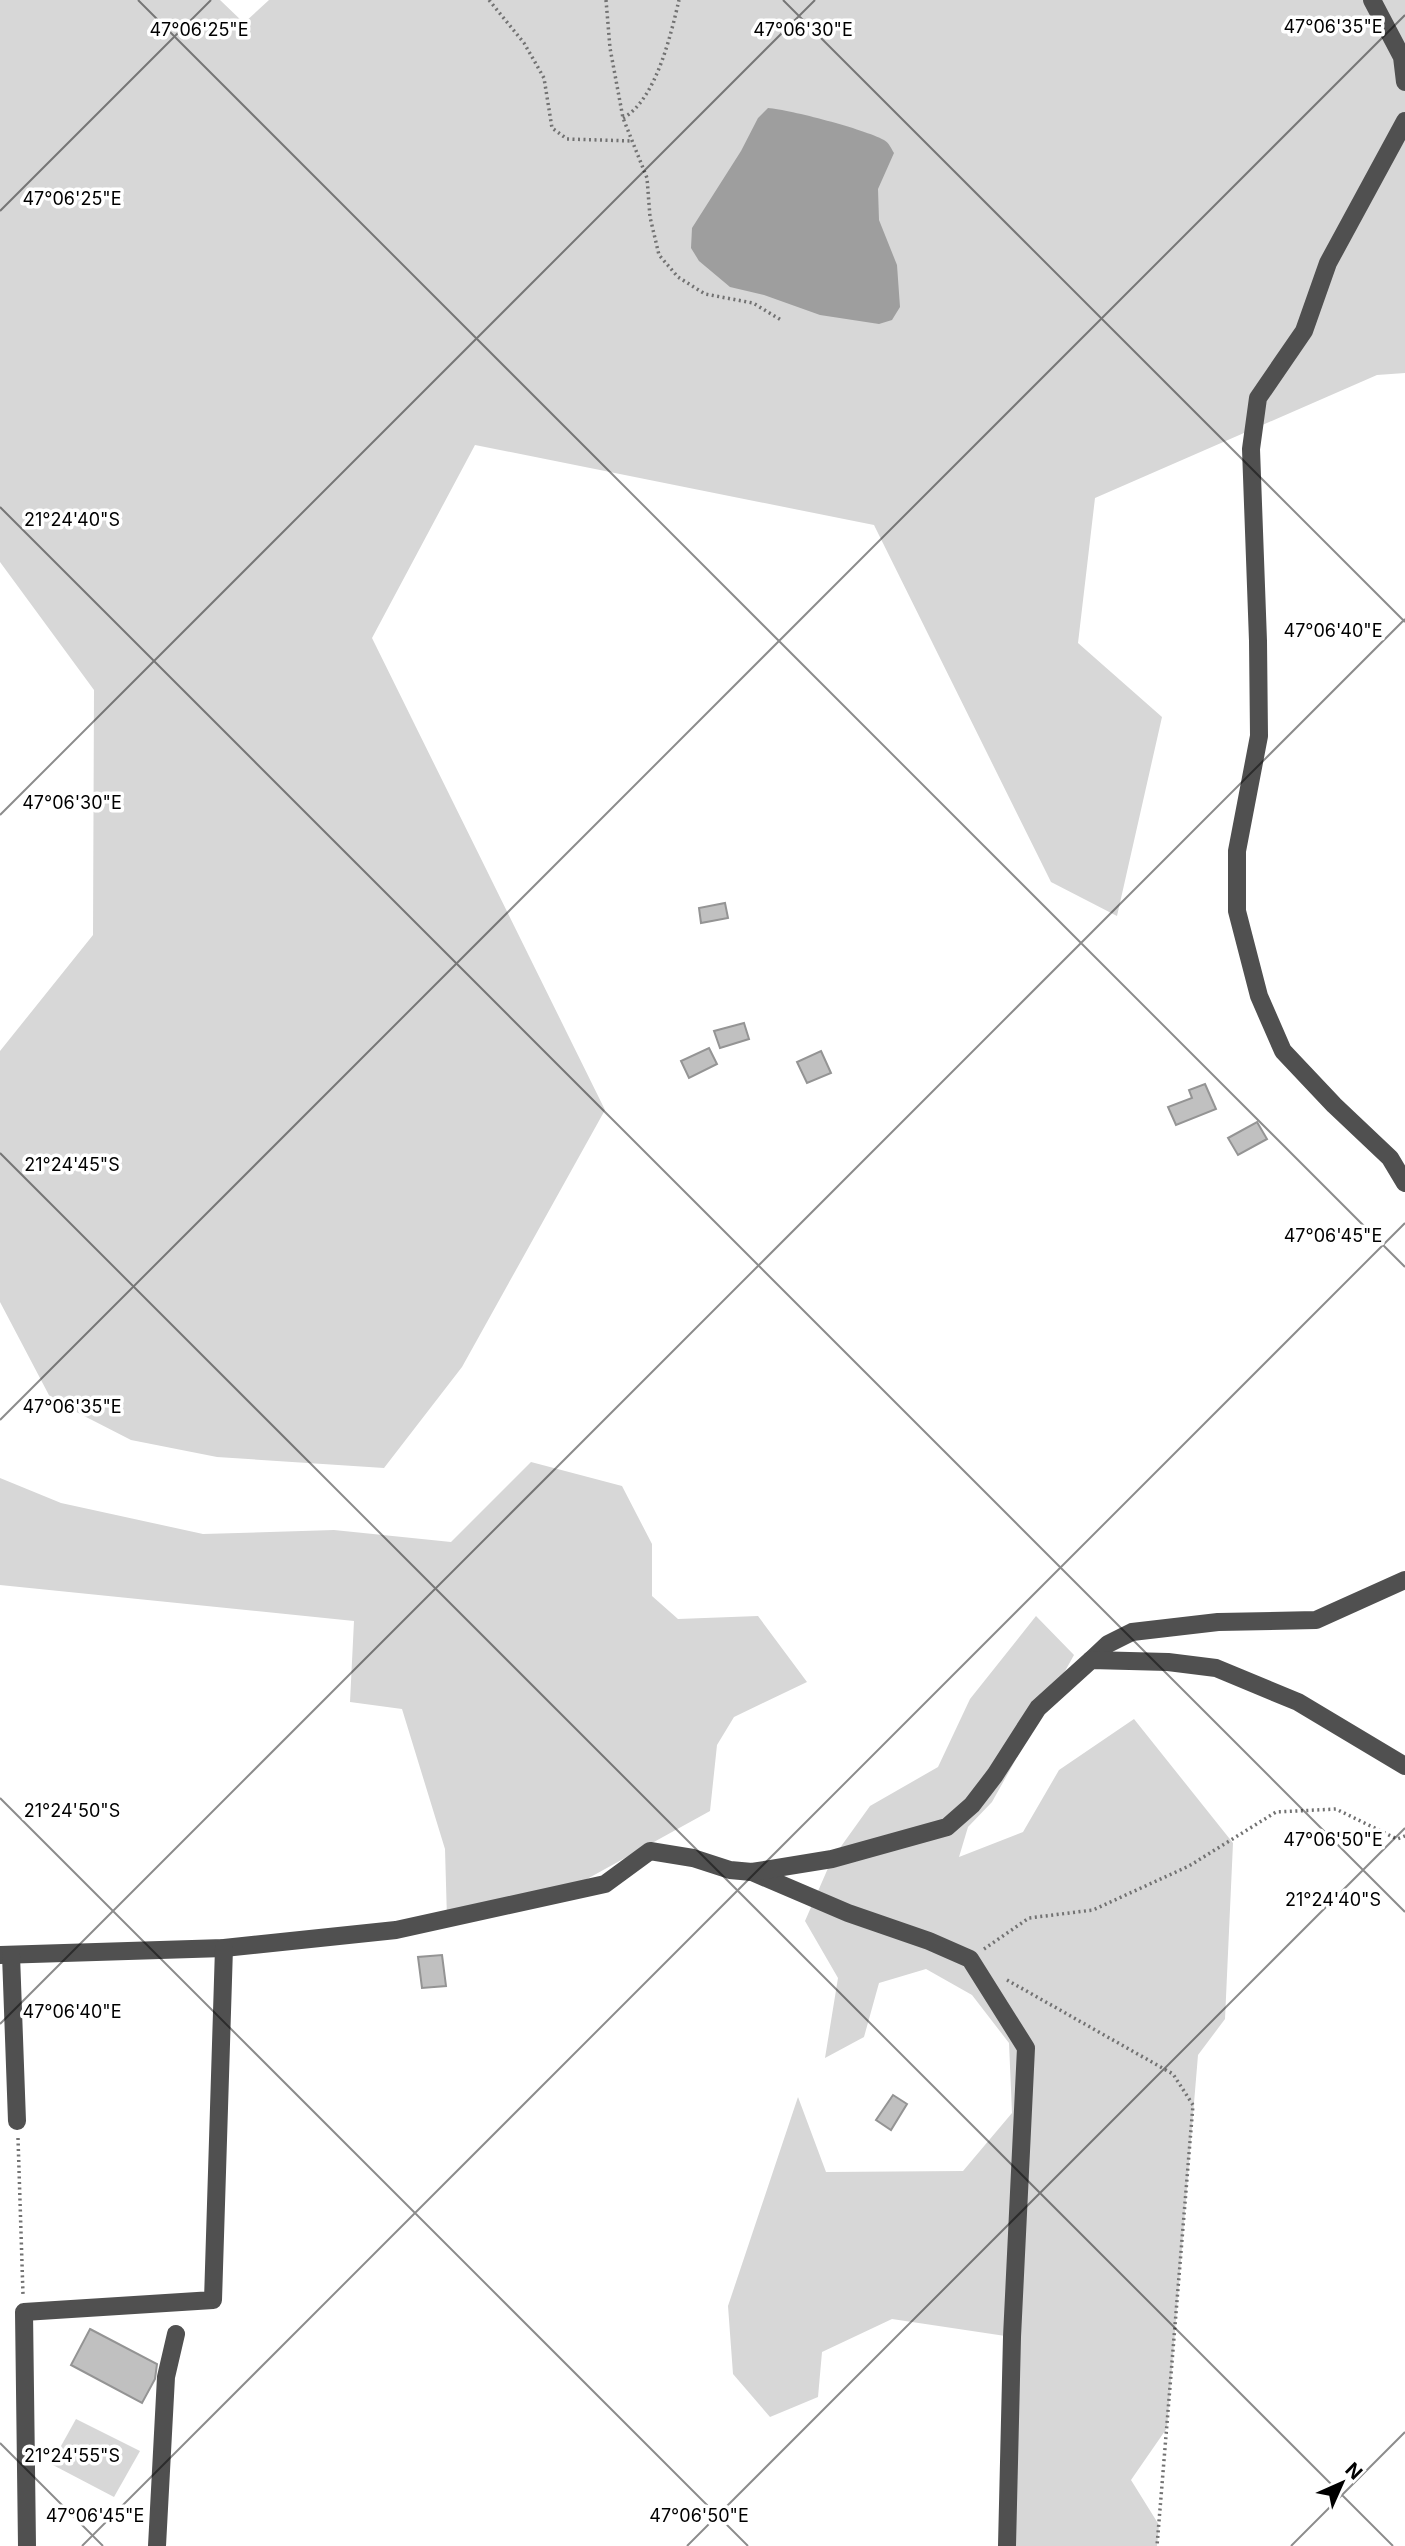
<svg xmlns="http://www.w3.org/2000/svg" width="1405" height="2546" font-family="Inter,sans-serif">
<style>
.green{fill:#d7d7d7}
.water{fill:#9e9e9e}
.building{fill:#c0c0c0;stroke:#949494;stroke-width:2}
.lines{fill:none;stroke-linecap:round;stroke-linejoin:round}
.path{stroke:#727272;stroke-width:3.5;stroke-dasharray:2 3.5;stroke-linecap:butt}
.minor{stroke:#505050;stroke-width:18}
.ticks{fill:none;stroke:#000;stroke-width:2;stroke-opacity:0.45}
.ticks-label{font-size:18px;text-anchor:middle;fill:#000;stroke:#fff;stroke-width:7;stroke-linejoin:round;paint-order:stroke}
</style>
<rect width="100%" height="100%" fill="#fff"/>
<!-- green -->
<g class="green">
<path d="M0,0h220l24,23 25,-23h1136v373l-28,2 -282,123 -17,145 84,74 -45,199 -66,-34 -177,-357 -399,-80 -103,193 233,472 -143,257 -78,101 -167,-11 -86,-17 -80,-41 -51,-97v-251l93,-116 1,-245 -94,-128z"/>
<path d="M531,1462l91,24 30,58v52l26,23 80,-3 49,66 -73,35 -17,28 -7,66 -152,84 -111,24 -2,-70 -43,-140 -52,-7 4,-81 -354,-36v-107l61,25 142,31 131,-4 117,12z"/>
<path d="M1036,1616l38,39 -82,147 -24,25 -9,30 64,-25 36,-62 75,-51 99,124 -8,176 -27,36 -31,373 -36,52 28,45 -2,21h-150l5,-209 -120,-18 -70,33 -4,45 -48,20 -37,-43 -5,-68 70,-209 28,75 137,-1 49,-58 -3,-70 -37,-48 -46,-26 -47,14 -15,54 -39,21 13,-80 -33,-57 27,-62 38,-53 68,-39 32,-68z"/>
<path d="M76,2419l64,32 -26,46 -63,-33z"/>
</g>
<!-- water -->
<path class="water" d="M768,108c23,2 96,21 116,32 5,3 7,8 10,13l-16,36 1,31 18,45 3,42 -8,13 -13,4 -59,-9 -56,-20 -34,-8 -31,-26 -8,-13 1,-20 49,-77 17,-33z"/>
<!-- building -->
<g class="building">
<path d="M725,903l3,15 -27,5 -2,-15z"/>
<path d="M744,1023l5,16 -29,9 -6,-17z"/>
<path d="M709,1048l8,16 -28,14 -8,-17z"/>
<path d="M821,1051l10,22 -24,10 -10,-21z"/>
<path d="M1205,1084l11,25 -40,16 -8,-18 24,-9 -3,-8z"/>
<path d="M1257,1122l10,17 -29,16 -10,-17z"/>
<path d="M442,1955l4,31 -24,2 -4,-31z"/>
<path d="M893,2095l14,9 -16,26 -15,-10z"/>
<path d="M90,2329l67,35 -2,15 -13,24 -71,-38z"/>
</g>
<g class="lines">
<!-- path -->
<g class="path">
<path d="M489,0l35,43 20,35 8,50 15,11 66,2"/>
<path d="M606,0l4,48 13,70 24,60 3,39 9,38 19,22 27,17 48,9 28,17"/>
<path d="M623,118c33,-18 48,-84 56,-118"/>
<path d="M984,1949l45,-31 64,-8 96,-44 87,-54 60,-3 61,30 8,-3"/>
<path d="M1007,1980l166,94 20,31 -36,441"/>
<path d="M18,2138l5,157"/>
</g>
<!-- minor -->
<g class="minor">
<path d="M1372,0l30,57 3,25"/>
<path d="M1405,121l-77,142 -24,68 -46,67 -7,51 7,192 1,95 -22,115v60l22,85 24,55 51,54 56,53 15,25"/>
<path d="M1091,1660l17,-16 24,-12 86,-10 98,-2 89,-40"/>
<path d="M752,1872l96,41 81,28 41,18 56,89 -14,289 -5,209"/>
<path d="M0,1955l224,-7 172,-18 209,-46 45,-33 43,7 37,12 22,2 80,-13 115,-32 25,-22 23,-30 43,-67 53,-48 77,2 48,6 82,34 107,64"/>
<path d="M11,1955l6,166"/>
<path d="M27,2546l-3,-234 189,-12 11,-352"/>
<path d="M157,2546l9,-169 10,-43"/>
</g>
</g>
<!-- ticks -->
<path class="ticks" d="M138,0l1267,1267M783,0l622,622M0,211l211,-211M0,507l1405,1405M0,815l815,-815M0,1153l1393,1393M0,1420l1405,-1405M0,1798l748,748M0,2024l1405,-1405M0,2443l103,103M82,2546l1323,-1323M687,2546l718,-718M1291,2546l114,-114"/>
<g class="ticks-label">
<text x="1333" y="33">47°06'35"E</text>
<text x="199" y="36">47°06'25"E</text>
<text x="803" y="36">47°06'30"E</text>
<text x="72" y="205">47°06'25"E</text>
<text x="72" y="526">21°24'40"S</text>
<text x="1333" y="637">47°06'40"E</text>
<text x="72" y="809">47°06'30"E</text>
<text x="72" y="1171">21°24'45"S</text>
<text x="1333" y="1242">47°06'45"E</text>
<text x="72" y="1413">47°06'35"E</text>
<text x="72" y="1817">21°24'50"S</text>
<text x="1333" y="1846">47°06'50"E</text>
<text x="1333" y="1906">21°24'40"S</text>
<text x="72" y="2018">47°06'40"E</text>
<text x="72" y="2462">21°24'55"S</text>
<text x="95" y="2522">47°06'45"E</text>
<text x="699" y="2522">47°06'50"E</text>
</g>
<!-- north arrow -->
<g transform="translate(1342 2483) rotate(45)" stroke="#ffffff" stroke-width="5" paint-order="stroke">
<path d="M0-5L12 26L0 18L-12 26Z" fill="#000000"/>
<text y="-10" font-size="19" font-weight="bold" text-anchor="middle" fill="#000000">N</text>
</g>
</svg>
